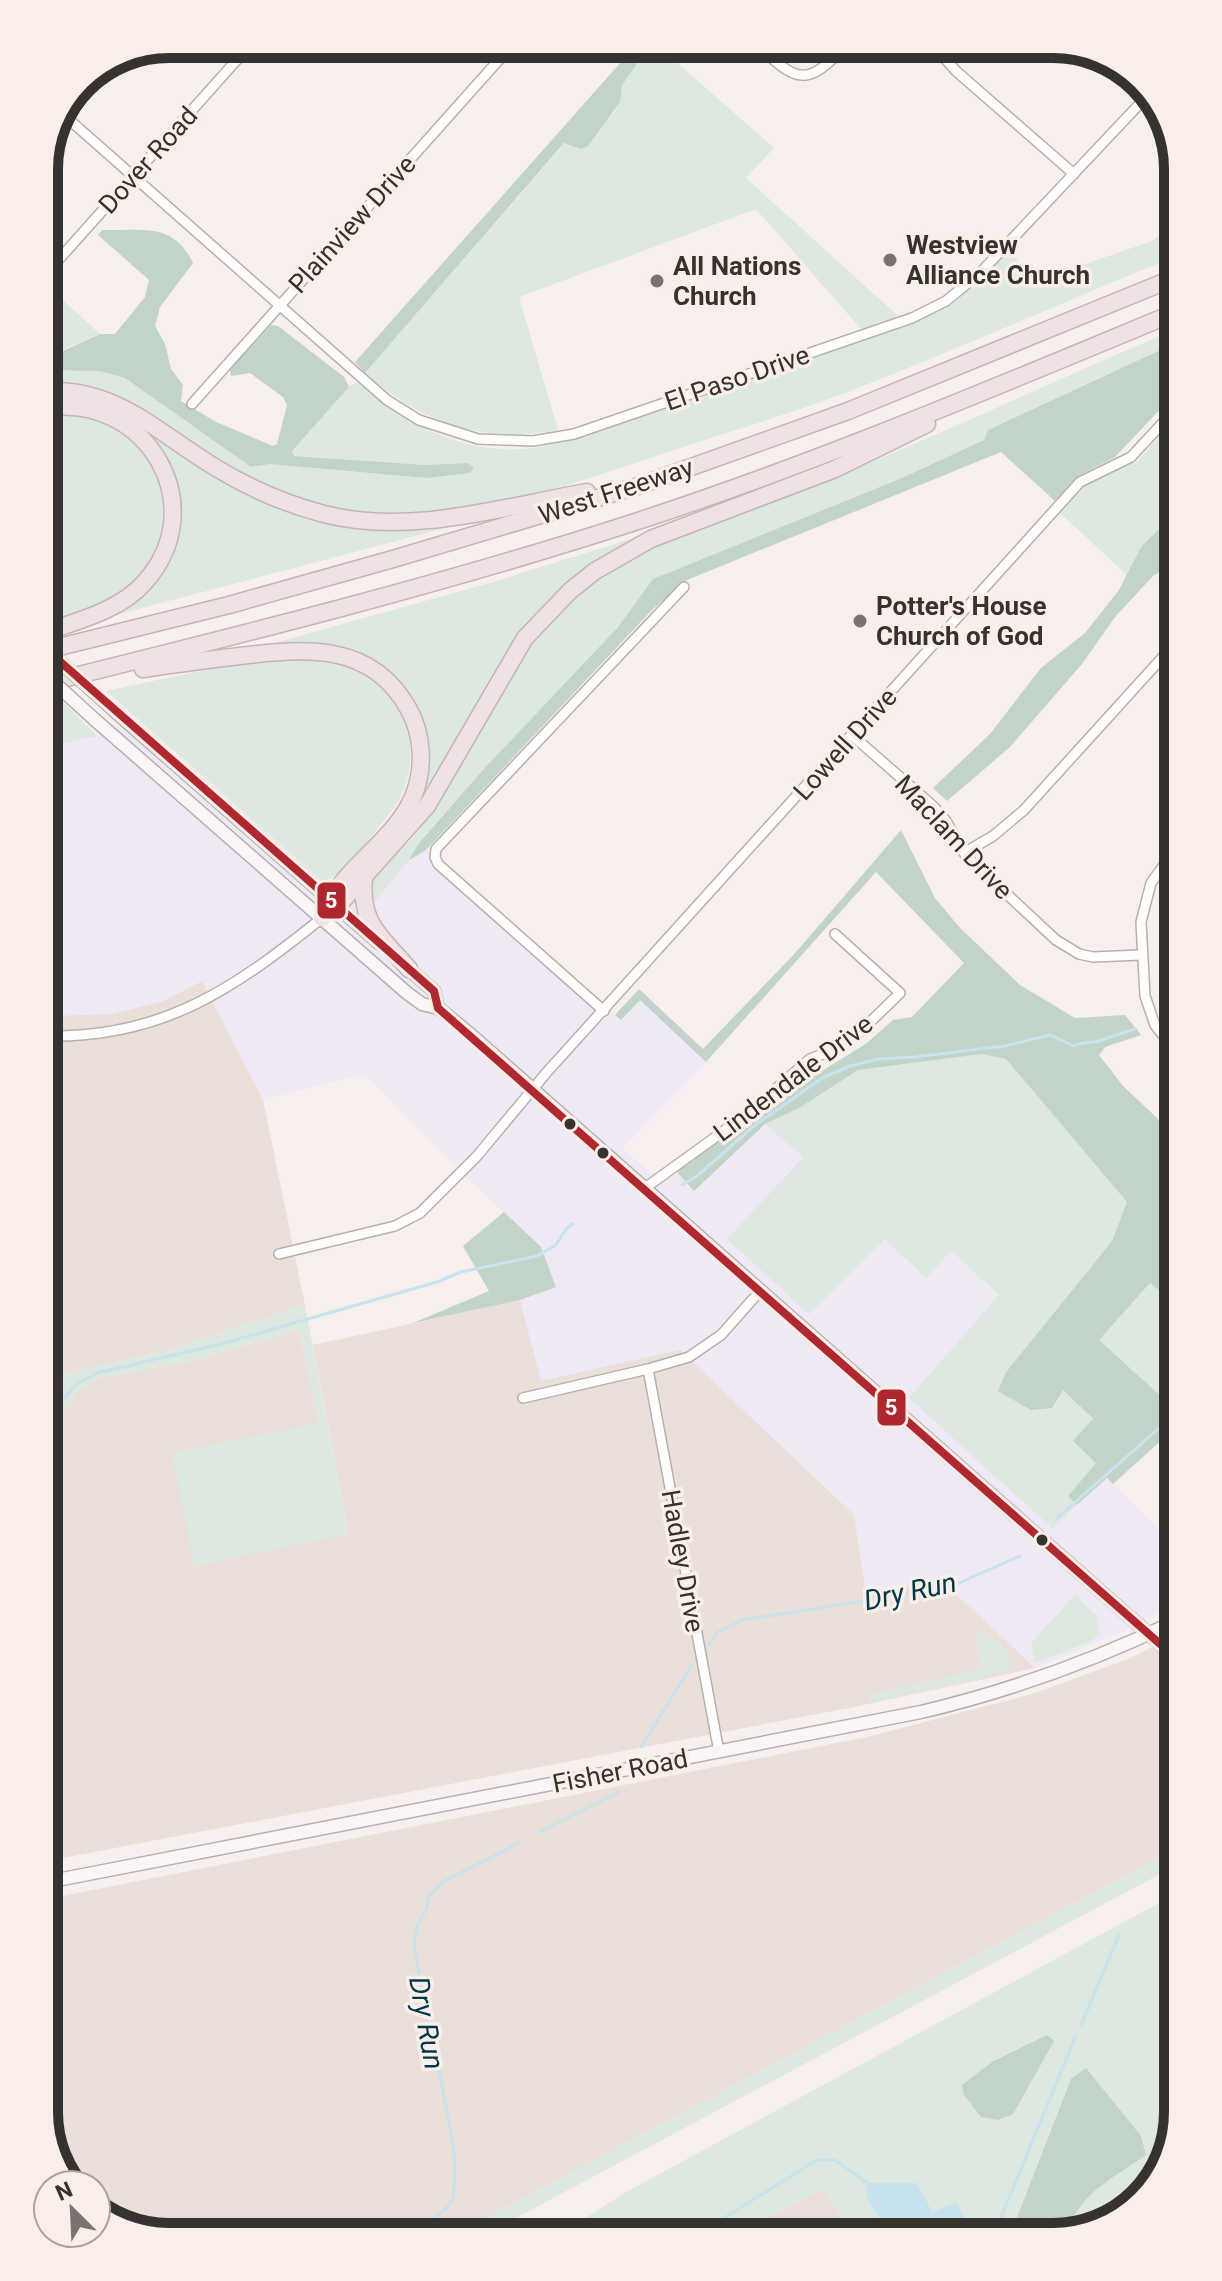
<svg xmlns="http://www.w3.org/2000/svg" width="1222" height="2281" font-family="Roboto,sans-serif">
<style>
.commercial{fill:#eee9f4}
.built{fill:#ebdfd9}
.green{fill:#dde8e0}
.forest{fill:#c2d3c8}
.water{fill:#c8e2ee}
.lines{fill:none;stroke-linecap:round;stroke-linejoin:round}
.stream{stroke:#c8e2ee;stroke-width:3}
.street-casing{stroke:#b6b1af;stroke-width:12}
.secondary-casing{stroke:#b6b1af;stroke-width:15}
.highway-casing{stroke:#c6b5b6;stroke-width:19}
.street{stroke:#fefdfc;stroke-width:9}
.secondary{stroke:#f9f4f5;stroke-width:12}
.highway{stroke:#f0e2e4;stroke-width:16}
.secondary-bridge-casing{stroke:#b6b1af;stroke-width:15;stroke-linecap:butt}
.secondary-bridge{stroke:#f9f4f5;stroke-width:12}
.bus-1-casing{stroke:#faeee9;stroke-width:14}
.bus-1{stroke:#af272f;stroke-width:8}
.poi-dot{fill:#797472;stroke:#faeee9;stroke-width:3}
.bus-dot{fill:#363230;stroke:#faeee9;stroke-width:3}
.labels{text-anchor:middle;stroke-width:7;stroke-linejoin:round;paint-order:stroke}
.street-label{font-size:26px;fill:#363230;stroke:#faeee9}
.poi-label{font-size:26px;font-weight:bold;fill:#363230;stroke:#faeee9;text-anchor:start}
.water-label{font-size:28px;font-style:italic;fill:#00374a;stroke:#faeee9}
.rim{fill:none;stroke:#363230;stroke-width:10}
.line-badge{stroke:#faeee9;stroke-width:3}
.badge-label{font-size:22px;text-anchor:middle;font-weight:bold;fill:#fff}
</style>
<rect width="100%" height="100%" fill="#f6efed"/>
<!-- commercial -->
<path class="commercial" d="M136,719l187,163 47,25 39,-47 17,-10 195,170 19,-21 66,63 -84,86 40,35 15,-11 17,18 71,-66 38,32 -75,83 157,-1 41,39 24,-26 49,44 -89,103 143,131 54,-51 68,67 1,58 -51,28 -90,37 -95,-89 -74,15 -12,-79 -313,-133 -21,-82 36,-13 -15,-40 -75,-70 -102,-103 -101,26 -61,-119 -39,20 -51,13 -64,2 -1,-269 50,-11z"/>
<!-- built -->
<g class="built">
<path d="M202,981l61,119 42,205 -140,46 -115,26 -2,-361 64,-2 51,-13z"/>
<path d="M520,1300l21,81 139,-31 174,165 12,79 74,-15 95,89 -186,40 -797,152 -2,-433 28,-36 20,-13 93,-17 108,-31 20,93 -124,143 153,-33 -35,-188z"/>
<path d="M1176,1635l1,213 -721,386 -295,3 -62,-21 -3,-4v-27h-22l-20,-24 -2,-263 815,-161 165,-43 99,-36z"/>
<path d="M1177,1894v28l-20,-18z"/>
<path d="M825,2188l22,42 -106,1z"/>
</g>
<!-- green -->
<g class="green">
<path d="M651,44h5l118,104 -28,30 152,138 -37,13 -105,-120 -237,88 39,133c-76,14 -136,-7 -193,-57l200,-230 16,6 33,-37 6,-10 2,-17z"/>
<path d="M1167,229l2,30c-108,44 -215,92 -324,134 -56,21 -114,38 -171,57 -102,34 -208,74 -317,62 -47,-5 -96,-24 -135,-50 -56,-36 -105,-87 -177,-79v-13l54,1 26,7 126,89 19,-3 156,14 44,-5 4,-6 -8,-4 -41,2 -130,-9 -4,-4 58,-65 8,-5c47,42 110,75 175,66 15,-2 29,-6 43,-9l341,-116 45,-27 47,-46 28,31 116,-40z"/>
<path d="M45,284l55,50 -51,21 -4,-3z"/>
<path d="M1169,332v14l-181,84 -4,10 -82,38 -249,101 -35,48 -137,145 -63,71 -9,17 -39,47c-1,-41 13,-37 37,-63 11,-11 20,-26 29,-39 41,-64 70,-139 123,-195 67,-71 172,-90 260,-126 117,-48 233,-102 350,-152z"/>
<path d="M45,415c21,-2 48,-1 66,9 63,33 70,121 15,164 -22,17 -54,26 -80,33z"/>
<path d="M1170,424v94l-29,29 -14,28 -67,-62 27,-30 51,-22z"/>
<path d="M146,428l120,73 182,23 1,3 -337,89 -2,-3 18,-8 50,-80 -34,-94z"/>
<path d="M631,539l1,2 -117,102 -52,86 -28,55 -15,21 -3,-3c1,-26 6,-54 4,-80 0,-12 -10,-23 -17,-32 -35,-47 -79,-45 -133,-46l222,-62z"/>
<path d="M296,657c14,1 29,1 42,5 65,19 93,88 56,146 -7,10 -16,19 -23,29 -15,18 -27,36 -48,45l-217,-191 122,-26z"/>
<path d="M61,700l36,36 -50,11v-43z"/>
<path d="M982,1054l24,5 121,143 -15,39 -106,131 57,18 30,30 3,43 -27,33 8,9 -24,24 -144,-131 90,-103 -48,-44 -25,27 -41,-39 -76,75 -82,-75 76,-82 -38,-33 36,-17 57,-37z"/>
<path d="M1150,1283l24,20 1,106 -76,-69z"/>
<path d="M305,1305l43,229 -153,32 -23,-113 147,-30 -20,-93 -108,31 -93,17 -20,13 -28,36v-50l115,-26z"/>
<path d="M1075,1595l21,20 4,18 -8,8 -58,22 -2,-21z"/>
<path d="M981,1632c20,7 25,18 33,36l-42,13 -101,21 -1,-8 111,-25 -7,-36z"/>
<path d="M1177,1848v17l-689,368 -32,1z"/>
<path d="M1157,1904l20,18 1,191 -21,68 -55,46 -255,3 -22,-42 -84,43 -179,2 66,-42z"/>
</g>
<!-- forest -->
<g class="forest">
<path d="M637,44h14l-29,41 -2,17 -32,44 -7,3 -17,-6 -199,230 -10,-11z"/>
<path d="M102,230c40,1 71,-9 91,33l-33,44 -5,19 10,18 6,25 12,16 -2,16 35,21 57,24 4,-2 10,-39 -4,-8 -33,-24 -19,3 -1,-7 41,-44 7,1 66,51 5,10 -57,64 2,5 131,9 42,-2 7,4 -4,6 -44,5 -156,-14 -19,3 -126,-89 -26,-7 -54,-1v-18l4,3 7,-1 44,-20h15l30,-37 4,-17 -51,-45z"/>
<path d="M1169,346l1,53 -55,58 -35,18 -25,26 -54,-49 -314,128 -35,30 -226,240 -17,10 9,-16 63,-72 137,-145 35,-48 249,-101 82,-38 4,-10z"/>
<path d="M1170,518v47l-17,11 -38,41 -33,47 -72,83 -63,54 -14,-13 57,-54 51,-66 44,-35 34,-43 22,-43z"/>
<path d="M901,830l34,68 25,30 60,57 55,33 50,-3 16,20 -36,12 -6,8 24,31 50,47 1,170 -24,-20 -51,57 76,69v19l-62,56 -6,-6 -30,27 -9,-9 28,-33 -23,-22 20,-22 -30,-29 -11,18 -21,2 -33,-19 8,-19 106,-131 15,-39 -121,-143 -24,-5 -124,16 -57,37 -36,17 -71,67 -17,-19 87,-65 103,-64 26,-23 19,-3 52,-54 -88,-91 -170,190 -66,-62 -19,20 -6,-5 24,-26 64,60 94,-98z"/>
<path d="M504,1212l37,35 15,40 -36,13 -107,23 76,-32 -26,-45z"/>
<path d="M1047,2035l7,6 -41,73 -15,6 -17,-3 -17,-22 -2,-10 30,-23z"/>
<path d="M1086,2068l55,68 5,19c-30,21 -64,37 -78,73h-55l58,-149z"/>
</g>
<!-- water -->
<path class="water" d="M867,2183h50l15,29 25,-10 12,27h-83l-19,-32z"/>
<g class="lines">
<!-- stream -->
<g class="stream">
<path d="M682,1185l15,-9 57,-50 68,-48 28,-12 28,-7 37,-2 90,-11 45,-11 24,11c9,-5 18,-2 28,-6 11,-4 22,-8 34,-11"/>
<path d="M50,1417l24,-31 23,-13 120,-28 220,-63 24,-10 76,-16 19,-11 10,-16 7,-5"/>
<path d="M1056,1519l119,-105"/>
<path d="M709,1644l9,-12 24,-12 180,-28 37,-9 61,-27"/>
<path d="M641,1747l51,-82"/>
<path d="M539,1832l80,-40"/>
<path d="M1081,2025l38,-90"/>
<path d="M997,2227l78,-189"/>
<path d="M703,2231l114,-71h18l32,23"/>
<path d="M409,2234l35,-23 9,-12 2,-22 -1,-26 -16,-87 -15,-61 -9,-61 3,-16 10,-18 1,-11 14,-15 77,-39"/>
</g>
<!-- street casing -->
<g class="street-casing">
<g id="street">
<path d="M756,44c41,38 50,45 91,0"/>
<path d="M932,44l24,27 118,103"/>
<path d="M65,116l322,284 32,20 59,19 55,2 41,-7 338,-116 34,-17 35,-29 167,-177"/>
<path d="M45,275l206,-231"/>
<path d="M192,404l321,-360"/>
<path d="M853,736l81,71 12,14 21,36 89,83 23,14 14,3 48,-2"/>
<path d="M964,853l29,-17 31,-26 147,-162"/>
<path d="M1172,854l-21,29 -10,39 4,74 10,29 18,23"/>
<path d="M604,1011l-166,-147 -3,-7 1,-8 248,-262"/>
<path d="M48,1036c116,2 188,-49 274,-118"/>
<path d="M645,1188l101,-73 64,-56 23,-9 29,-20 38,-37 -65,-59"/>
<path d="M279,1254l116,-28 25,-13 57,-57 70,-84 533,-590 51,-25 39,-42"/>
<path d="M648,1369l71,383"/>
<path d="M523,1398l125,-29 41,-12 32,-22 39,-44"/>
</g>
</g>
<!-- secondary casing -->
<g class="secondary-casing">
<g id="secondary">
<path d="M117,713l262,230"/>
<path d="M94,719l313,274 15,11 16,4 32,26 706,624"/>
<path d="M405,966l29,25 4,17"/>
<path d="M52,1881l869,-169c89,-21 172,-51 255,-91"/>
</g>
</g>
<!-- highway casing -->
<g class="highway-casing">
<g id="highway">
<path d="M45,391c71,-3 111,40 168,75 34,21 72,38 111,48 86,22 178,-7 263,-22"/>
<path d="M45,408c101,-16 169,98 99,175 -24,27 -64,37 -98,49"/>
<path d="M47,650l182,-45 164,-46 245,-73 210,-75 321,-131"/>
<path d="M143,669c32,-5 64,-9 97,-13 65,-8 131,-14 168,52 15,26 17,60 5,89 -20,47 -75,72 -91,121"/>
<path d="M47,683c197,-49 394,-98 588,-161 181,-59 358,-134 534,-207"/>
<path d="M364,876c-5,48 17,60 45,93"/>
<path d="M322,918l15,-11 90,-101 98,-168 45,-47 25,-20 56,-32 184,-70 92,-45"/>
</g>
</g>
<!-- street -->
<use href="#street" class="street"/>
<!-- secondary -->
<use href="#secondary" class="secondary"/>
<!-- highway -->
<use href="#highway" class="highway"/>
<!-- secondary-bridge casing -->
<g class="secondary-bridge-casing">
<g id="secondary-bridge">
<path d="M47,650l70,63"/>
<path d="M47,676l47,43"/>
</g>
</g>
<!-- secondary-bridge -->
<use href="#secondary-bridge" class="secondary-bridge"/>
<!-- bus-1 casing -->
<g class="bus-1-casing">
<path id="bus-1" d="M47,650l387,341 4,17 738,650"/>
</g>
<!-- bus-1 -->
<use href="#bus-1" class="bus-1"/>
</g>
<!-- markers -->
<g class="poi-dot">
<circle cx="890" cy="260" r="8"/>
<circle cx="657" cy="281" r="8"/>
<circle cx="860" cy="621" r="8"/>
</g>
<g class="bus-dot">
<circle cx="570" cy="1124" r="7"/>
<circle cx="603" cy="1153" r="7"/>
<circle cx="1042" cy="1540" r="7"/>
</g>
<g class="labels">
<!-- street labels -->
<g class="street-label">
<text transform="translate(148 160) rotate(-48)" y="9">Dover Road</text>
<text transform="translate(352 224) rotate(-48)" y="9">Plainview Drive</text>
<text transform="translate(737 378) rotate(-19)" y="9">El Paso Drive</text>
<text transform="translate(616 491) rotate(-18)" y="9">West Freeway</text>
<text transform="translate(845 744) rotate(-48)" y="9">Lowell Drive</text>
<text transform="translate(954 837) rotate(47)" y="9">Maclam Drive</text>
<text transform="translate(793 1078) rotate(-37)" y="9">Lindendale Drive</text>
<text transform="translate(683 1561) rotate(80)" y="9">Hadley Drive</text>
<text transform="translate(620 1771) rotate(-11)" y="9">Fisher Road</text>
</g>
<!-- poi labels -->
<g class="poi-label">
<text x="906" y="254">Westview<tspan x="906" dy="30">Alliance Church</tspan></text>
<text x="673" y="275">All Nations<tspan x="673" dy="30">Church</tspan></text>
<text x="876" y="615">Potter's House<tspan x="876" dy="30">Church of God</tspan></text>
</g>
<!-- water labels -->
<g class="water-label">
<text transform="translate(910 1591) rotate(-12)" y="10">Dry Run</text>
<text transform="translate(427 2023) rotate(80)" y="10">Dry Run</text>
</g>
</g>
<!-- crop -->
<path d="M0 0H1222V2281H0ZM169 58H1053A111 111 0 0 1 1164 169V2112A111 111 0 0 1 1053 2223H169A111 111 0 0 1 58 2112V169A111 111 0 0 1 169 58Z" fill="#faeee9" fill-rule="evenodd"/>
<path class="rim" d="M169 58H1053A111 111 0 0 1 1164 169V2112A111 111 0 0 1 1053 2223H169A111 111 0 0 1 58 2112V169A111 111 0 0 1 169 58Z"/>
<g class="line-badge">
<rect x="316" y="881" width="31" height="39" rx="8" fill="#af272f"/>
<rect x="876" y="1388" width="31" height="39" rx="8" fill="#af272f"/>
</g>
<g class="badge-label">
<text x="331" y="908">5</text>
<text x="891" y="1415">5</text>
</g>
<!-- north arrow -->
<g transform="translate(72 2209) rotate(336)"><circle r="38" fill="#faeee9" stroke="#aca39f" stroke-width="2"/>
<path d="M0-6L14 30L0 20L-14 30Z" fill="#797472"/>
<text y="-12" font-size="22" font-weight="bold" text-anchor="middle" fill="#363230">N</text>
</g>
</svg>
